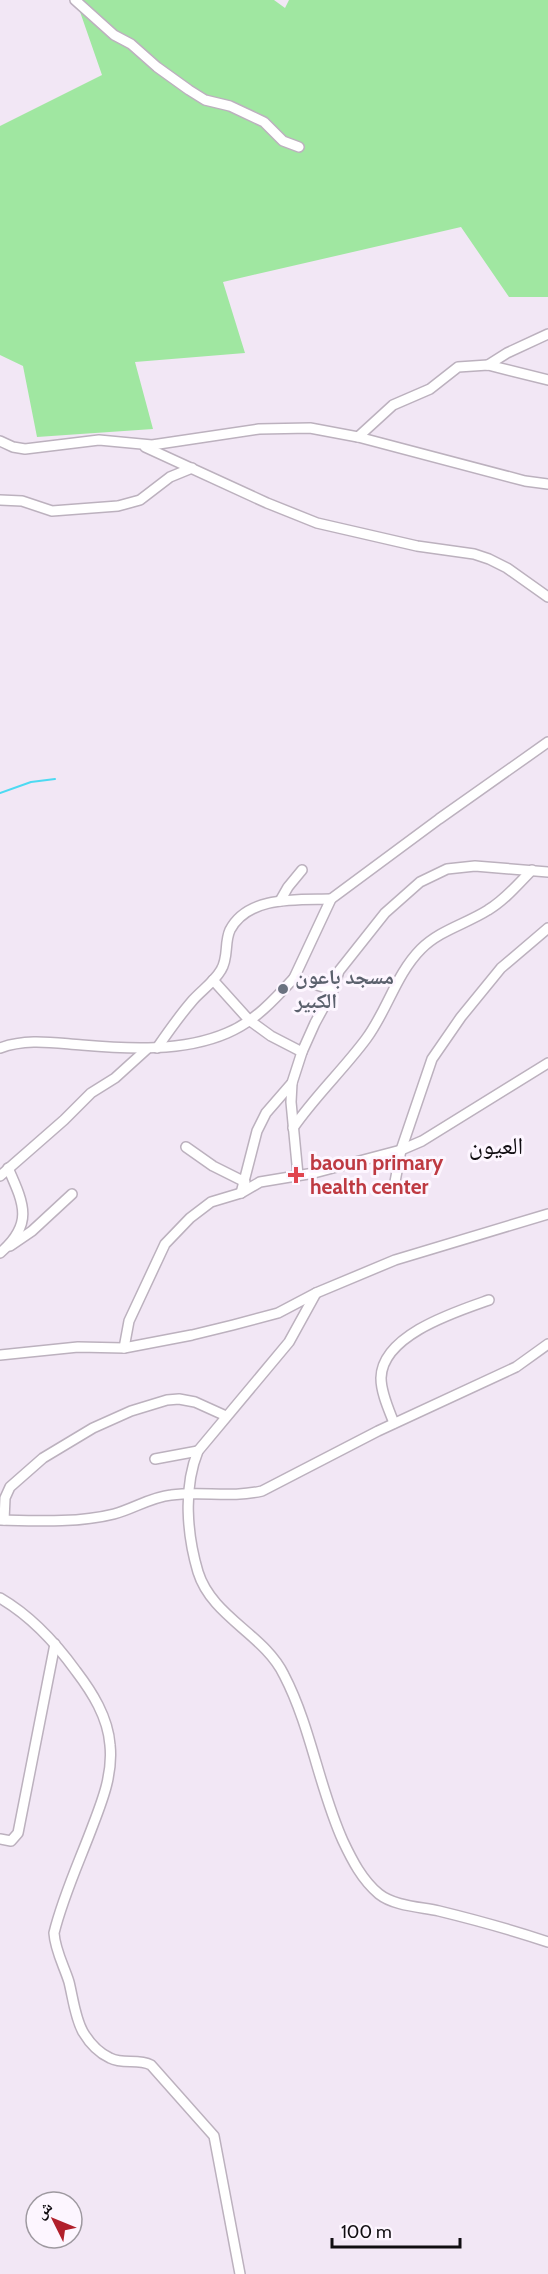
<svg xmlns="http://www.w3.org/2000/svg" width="548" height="2274" font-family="Cabin,'Noto Naskh Arabic',sans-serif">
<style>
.green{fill:#a0e7a1}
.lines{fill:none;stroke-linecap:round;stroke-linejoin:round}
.stream{stroke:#4ddaf2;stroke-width:2}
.minor-casing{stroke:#bcb1be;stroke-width:12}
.minor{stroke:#fff;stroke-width:9}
.worship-dot{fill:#6b7280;stroke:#fdf6ff;stroke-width:2}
.health-dot{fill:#e0444e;stroke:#fdf6ff;stroke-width:2}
.labels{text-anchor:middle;stroke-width:6;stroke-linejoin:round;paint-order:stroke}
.worship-label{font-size:21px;font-weight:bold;fill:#5b616d;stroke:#fdf6ff;text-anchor:start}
.health-label{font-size:21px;font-weight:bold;fill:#be3a42;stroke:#fdf6ff;text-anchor:start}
.quarter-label{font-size:24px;fill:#100d11;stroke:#fdf6ff}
</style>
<rect width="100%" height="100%" fill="#f2e7f5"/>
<!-- green -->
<path class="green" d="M81,0h193l11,8 4,-8h259v297h-39l-48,-70 -238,55 22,71 -110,9 18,67 -116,8 -14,-71 -23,-11v-229l102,-51 -24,-69z"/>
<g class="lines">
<!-- stream -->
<path class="stream" d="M0,793l31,-11 24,-3"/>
<!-- minor casing -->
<g class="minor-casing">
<g id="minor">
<path d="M75,0l39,35 17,9 26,23 32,23 16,10 25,6 34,16 19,19 16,6"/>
<path d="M488,365l19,-12 41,-19"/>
<path d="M358,437l35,-32 37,-16 28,-22 30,-2 60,15"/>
<path d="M0,441l13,6 12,2 74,-9 53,5 107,-16 51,-1 48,9 167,44 23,3"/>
<path d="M145,447l122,56 50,20 100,23 57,8 15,5 18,9 41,29"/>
<path d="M0,500l22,1 30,10 66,-5 22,-6 30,-23 22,-9"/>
<path d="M280,901l8,-14 14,-17"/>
<path d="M213,980l36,40 22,16 31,16"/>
<path d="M333,990l-39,-12 37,-79 108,-80 109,-77"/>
<path d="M0,1048c27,-10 54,-5 82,-3 46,4 101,7 145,-12 27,-11 48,-34 67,-55"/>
<path d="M157,1048c11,-16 23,-33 36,-48 9,-10 21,-18 28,-30 8,-13 3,-27 9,-40 18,-35 69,-30 101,-31"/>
<path d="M292,1083l-1,19 7,73"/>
<path d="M293,1128c22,-32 50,-58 73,-89 21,-28 30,-65 55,-90 19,-19 45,-25 67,-39 17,-10 30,-26 44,-40"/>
<path d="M186,1147l27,19 32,16"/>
<path d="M0,1176l64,-56 27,-27 24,-15 32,-29"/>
<path d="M394,1187l7,-37 31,-91 29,-42 40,-49 47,-40"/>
<path d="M241,1193l16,-62 9,-18 26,-30 10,-31 13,-29 18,-33 6,-19 46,-58 35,-31 27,-13 28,-3 73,6"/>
<path d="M10,1246l22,-15 40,-37"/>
<path d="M0,1253c34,-29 24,-49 8,-85"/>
<path d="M316,1293l-27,49 -91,109c-15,37 -11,84 0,121 14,45 66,62 86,103 27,52 35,113 59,166 9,19 19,39 36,53 15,12 42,13 60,17 37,9 73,19 109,31"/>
<path d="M124,1348l5,-27 36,-77 25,-26 21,-16 30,-9 19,-11 54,-9 87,-23 21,-9 126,-78"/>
<path d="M0,1355l78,-8 46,1 68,-13 41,-10 45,-12 38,-20 79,-33 153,-46"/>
<path d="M394,1423c-5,-13 -13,-30 -13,-45 1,-43 74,-66 108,-78"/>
<path d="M155,1459l43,-8"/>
<path d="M0,1520c37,1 78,3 114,-6 19,-5 37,-17 57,-19 31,-4 60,3 91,-4l116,-60 138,-64 32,-23"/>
<path d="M4,1520l1,-22 5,-11 33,-29 50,-30 38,-17 36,-11 12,-1 16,3 31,14"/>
<path d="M0,1598c31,18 55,44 76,73 16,21 32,46 34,74 3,28 -7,54 -17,80 -13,35 -30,71 -39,108 1,17 10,33 15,49 4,16 6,36 14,50 6,10 16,21 27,26 13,7 28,0 41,7l63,71 26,138"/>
<path d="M0,1839l11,2 7,-8 37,-189"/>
</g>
</g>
<!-- minor -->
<use href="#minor" class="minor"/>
</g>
<!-- markers -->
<circle class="worship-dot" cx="283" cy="989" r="6"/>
<path class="health-dot" d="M293 1166h6v6h6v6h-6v6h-6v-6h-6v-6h6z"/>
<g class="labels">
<!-- worship labels -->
<g class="worship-label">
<text x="295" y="984">مسجد باعون<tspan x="295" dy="24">الكبير</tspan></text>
</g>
<!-- health labels -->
<g class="health-label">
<text x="310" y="1170">baoun primary<tspan x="310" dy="24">health center</tspan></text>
</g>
<!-- quarter labels -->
<g class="quarter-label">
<text x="496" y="1154">العيون</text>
</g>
</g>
<!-- north arrow -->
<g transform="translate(54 2220) rotate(313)"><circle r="28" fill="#fdf6ff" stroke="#9e99a0" stroke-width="1.5"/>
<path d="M0-4.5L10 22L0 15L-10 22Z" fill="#b11f2b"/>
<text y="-9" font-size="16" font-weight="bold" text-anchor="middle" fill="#100d11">ش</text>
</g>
<!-- scale -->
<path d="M332 2238v9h128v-9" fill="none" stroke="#100d11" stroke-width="3"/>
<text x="341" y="2238" font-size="18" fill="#100d11" stroke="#fdf6ff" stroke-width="4.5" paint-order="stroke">100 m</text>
</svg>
